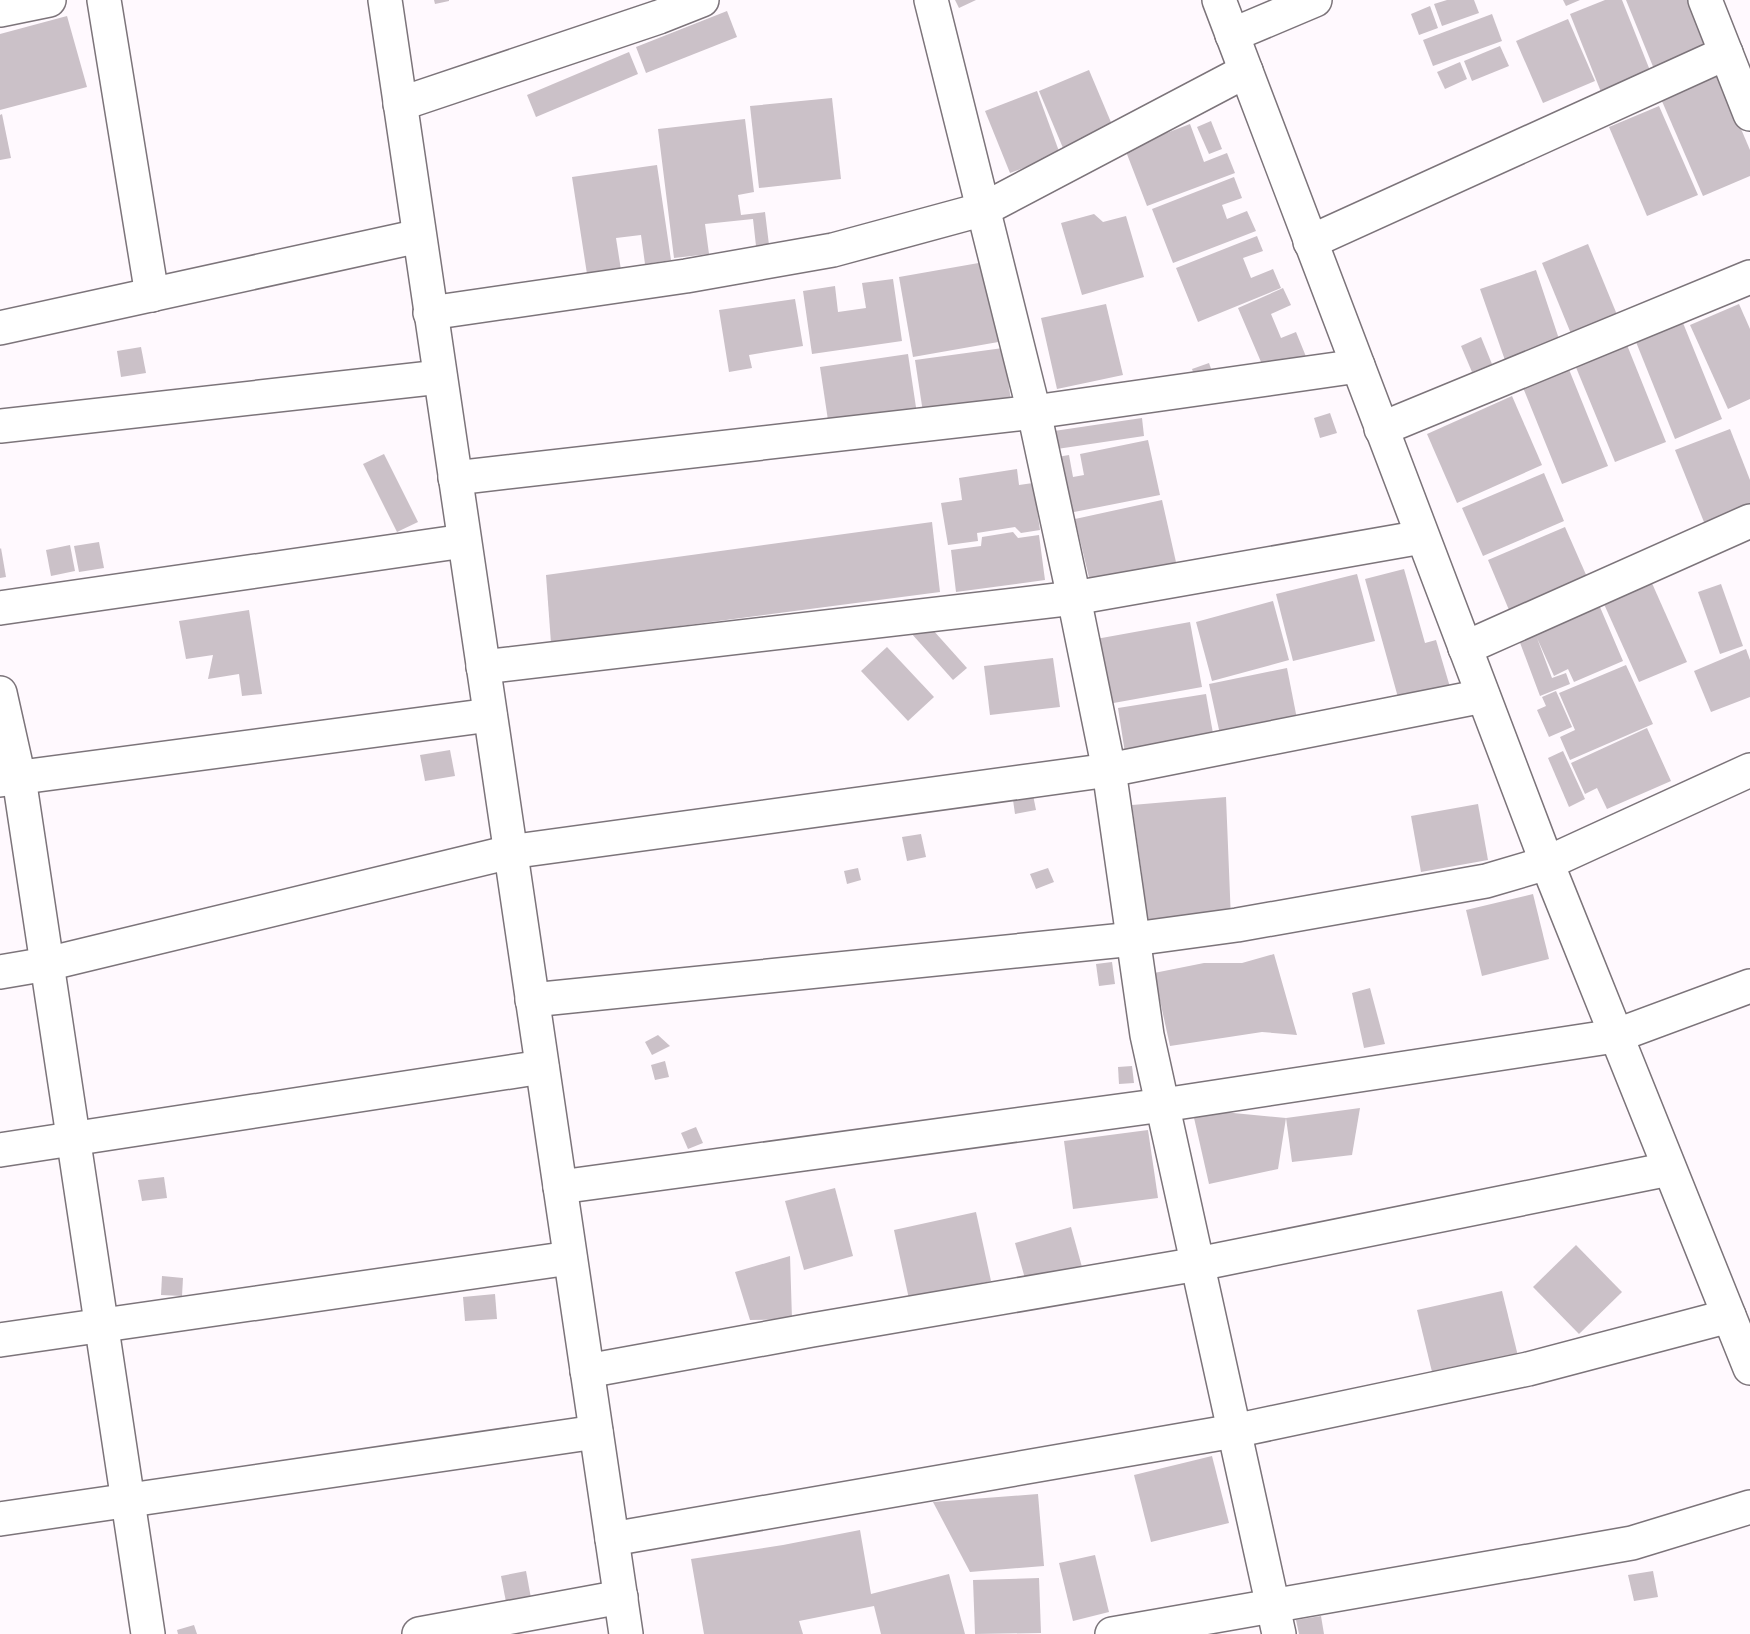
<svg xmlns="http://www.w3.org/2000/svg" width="1750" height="1634" font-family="'PT Sans',sans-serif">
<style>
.building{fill:#cbc1c8}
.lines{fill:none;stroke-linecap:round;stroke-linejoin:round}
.street-casing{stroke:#7c747a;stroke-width:36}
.secondary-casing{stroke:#7c747a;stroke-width:36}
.primary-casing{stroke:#7c747a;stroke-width:36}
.street{stroke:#fff;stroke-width:33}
.secondary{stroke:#fff;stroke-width:33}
.primary{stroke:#fff;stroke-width:33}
</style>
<rect width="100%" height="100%" fill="#fff9fe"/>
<!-- building -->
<g class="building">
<path d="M434,0h15v1l-14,3z"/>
<path d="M955,0h21l-17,8z"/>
<path d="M1447,0h27l5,13 -37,13 -8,-22z"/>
<path d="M1563,0h17l-14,6z"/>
<path d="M1605,0h17l29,73 -50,19 -31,-78z"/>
<path d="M1626,0h64l21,52 -55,22z"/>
<path d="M1430,6l8,22 -19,7 -8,-21z"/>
<path d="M727,11l10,26 -91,36 -10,-26z"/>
<path d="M1492,14l10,27 -69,25 -10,-26z"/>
<path d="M67,16l20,71 -87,23v-76z"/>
<path d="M1568,19l27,62 -52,22 -27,-62z"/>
<path d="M1500,46l9,20 -37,15 -8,-20z"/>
<path d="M629,52l9,22 -102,43 -9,-22z"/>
<path d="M1460,62l7,17 -22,10 -8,-17z"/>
<path d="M1715,68l35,82v26l-47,20 -45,-104z"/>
<path d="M1089,70l24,57 -50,21 -24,-57z"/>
<path d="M1037,91l23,63 -50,19 -25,-62z"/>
<path d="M832,98l9,81 -82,9 -9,-82z"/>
<path d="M1659,106l39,89 -51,21 -38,-89z"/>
<path d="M2,114l9,44 -11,2v-45z"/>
<path d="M745,119l9,73 -16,3 3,20 24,-3 4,33 -13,1 -3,-27 -48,5 4,30 -35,4 -16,-129z"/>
<path d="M1211,121l11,28 -13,5 -12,-27z"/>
<path d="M1190,124l14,38 23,-9 8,20 -88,33 -22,-57z"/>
<path d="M657,165l14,95 -26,4 -4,-29 -25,3 5,32 -34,4 -15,-97z"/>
<path d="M1234,177l8,21 -20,7 5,14 20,-8 9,20 -83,32 -21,-54z"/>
<path d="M1094,214l9,8 23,-6 18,61 -62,18 -21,-72z"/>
<path d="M1257,236l6,15 -20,7 8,20 22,-9 8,19 -83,34 -22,-54z"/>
<path d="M1588,244l32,78 -46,19 -32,-78z"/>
<path d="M990,261l14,80 -91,16 -14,-80z"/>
<path d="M1536,270l26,78 -55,18 -27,-77z"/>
<path d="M893,279l9,62 -90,13 -9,-63 32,-5 3,26 28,-4 -4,-25z"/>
<path d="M1283,288l8,17 -20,9 10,24 15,-6 11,27 -40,17 -29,-68z"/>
<path d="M795,299l8,47 -54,9 3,13 -23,4 -10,-62z"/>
<path d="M1106,304l17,71 -66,14 -16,-71z"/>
<path d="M1739,304l11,25v70l-22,10 -38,-84z"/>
<path d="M1683,323l39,96 -47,20 -39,-97z"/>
<path d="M1481,337l11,27 -20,8 -11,-26z"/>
<path d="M1627,345l39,97 -51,20 -40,-97z"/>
<path d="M141,347l5,26 -25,4 -4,-26z"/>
<path d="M1003,348l9,59 -88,12 -9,-59z"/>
<path d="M908,354l9,60 -88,13 -9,-60z"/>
<path d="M1209,363l6,17 -17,6 -6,-17z"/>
<path d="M1568,367l40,99 -46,18 -40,-99z"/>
<path d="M1512,396l30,69 -85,38 -30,-69z"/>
<path d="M1330,413l7,20 -17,5 -6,-20z"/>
<path d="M1142,418l2,18 -87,13 -3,-18z"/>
<path d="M1730,429l20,51v35l-42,17 -33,-82z"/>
<path d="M1148,440l12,55 -91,18 -12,-56 12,-2 4,22 11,-2 -4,-21z"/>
<path d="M384,454l34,68 -21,10 -34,-68z"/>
<path d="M1017,469l2,16 14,-2 7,47 -19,3 -6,-6 -38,6 1,8 -30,4 -7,-42 21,-3 -3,-22z"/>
<path d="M1544,473l20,48 -81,35 -21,-48z"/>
<path d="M1162,500l16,71 -86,19 -17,-71z"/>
<path d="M932,522l8,70 -389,51 -5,-68z"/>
<path d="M1565,527l22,50 -78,33 -21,-50z"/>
<path d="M1013,532l5,6 21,-3 6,45 -89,12 -5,-42 30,-4 1,-9z"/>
<path d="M99,542l5,26 -25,4 -5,-26z"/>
<path d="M70,545l5,26 -24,5 -5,-26z"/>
<path d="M1,548l5,29 -6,1v-29z"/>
<path d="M1404,569l21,74 11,-3 14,47 -51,14 -34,-122z"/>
<path d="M1647,572l40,90 -48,20 -40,-89z"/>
<path d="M1357,574l18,67 -82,20 -17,-67z"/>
<path d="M1721,584l22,62 -23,8 -22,-62z"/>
<path d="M1594,593l29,68 -49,21 -6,-13 -14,7 -17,-38 15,40 14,-5 4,11 -30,12 -21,-56z"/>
<path d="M1273,601l16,59 -77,21 -16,-59z"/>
<path d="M249,610l13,84 -20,2 -3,-22 -31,5 5,-24 -27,4 -7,-38z"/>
<path d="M924,620l43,48 -14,12 -42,-47z"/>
<path d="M1190,622l12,65 -94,17 -12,-65z"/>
<path d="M887,647l47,50 -26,24 -47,-50z"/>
<path d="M1746,649l4,11v37l-39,15 -17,-41z"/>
<path d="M1053,658l7,49 -70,8 -6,-49z"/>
<path d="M1626,665l27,59 -83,36 -10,-23 15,-7 -16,-37z"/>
<path d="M1287,668l11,56 -77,15 -12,-55z"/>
<path d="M1556,691l16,36 -23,10 -12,-27 9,-4 -4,-9z"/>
<path d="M1206,694l8,45 -89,14 -7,-45z"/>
<path d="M1647,728l24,53 -64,28 -10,-21 -12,6 -14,-31z"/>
<path d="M450,750l5,26 -30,5 -5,-26z"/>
<path d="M1563,751l22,48 -16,8 -21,-49z"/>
<path d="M1032,790l4,20 -21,4 -3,-21z"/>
<path d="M1226,797l5,123 -87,2 -2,-48 -10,-69z"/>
<path d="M1478,804l10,56 -67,12 -10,-56z"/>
<path d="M921,834l5,23 -19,4 -5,-24z"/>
<path d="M858,868l3,12 -14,4 -3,-13z"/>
<path d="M1048,868l6,14 -18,7 -6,-15z"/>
<path d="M1533,894l16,65 -67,17 -16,-66z"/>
<path d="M1274,954l23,81 -35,-3 -92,14 -16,-73 50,-10h38z"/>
<path d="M1112,962l3,22 -16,2 -3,-22z"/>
<path d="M1370,988l15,56 -21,4 -12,-55z"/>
<path d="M658,1035l12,11 -18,9 -7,-13z"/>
<path d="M665,1061l4,16 -14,3 -4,-15z"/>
<path d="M1132,1066l2,17 -15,1 -1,-17z"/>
<path d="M1360,1108l-8,47 -60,7 -6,-44z"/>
<path d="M1192,1109l94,9 -8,51 -69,15z"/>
<path d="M696,1127l7,16 -15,6 -7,-16z"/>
<path d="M1148,1130l10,68 -85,11 -9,-68z"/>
<path d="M164,1177l3,21 -25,3 -4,-21z"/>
<path d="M835,1188l18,68 -49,14 -19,-69z"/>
<path d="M976,1212l15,69 -82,18 -15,-69z"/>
<path d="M1071,1227l11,40 -56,15 -11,-39z"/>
<path d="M1576,1245l46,47 -43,42 -46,-47z"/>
<path d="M790,1256l2,63 -42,1 -15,-48z"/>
<path d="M162,1276l21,2 -1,18 -21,-1z"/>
<path d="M1502,1291l16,65 -85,20 -16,-66z"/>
<path d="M495,1294l2,25 -32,2 -2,-24z"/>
<path d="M1212,1456l17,67 -78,19 -17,-67z"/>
<path d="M1038,1494l6,72 -74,6 -37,-70z"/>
<path d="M860,1530l11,64 78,-20 16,60h-84l-7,-28 -75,15 4,13h-99l-13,-75 92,-14z"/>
<path d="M1095,1555l14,57 -36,9 -14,-58z"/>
<path d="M526,1571l5,27 -25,4 -5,-26z"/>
<path d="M1653,1571l5,26 -24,4 -6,-26z"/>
<path d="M1039,1578l2,55 -66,1 -2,-54z"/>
<path d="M1321,1616l3,18h-25l-3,-14z"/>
<path d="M194,1625l3,9h-19l-1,-4z"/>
</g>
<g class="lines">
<!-- street casing -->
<g class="street-casing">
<g id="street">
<path d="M104,0l48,295"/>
<path d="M931,0l103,412 40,186 35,172 38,265 132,599"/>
<path d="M1219,0l328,863 203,505"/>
<path d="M1705,0l45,114"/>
<path d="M0,10l49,-10"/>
<path d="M1232,35l83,-35"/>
<path d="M1310,242l416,-189"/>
<path d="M430,313l256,-37 147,-26 151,-41 262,-138"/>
<path d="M0,328l419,-92"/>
<path d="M0,426l440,-49"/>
<path d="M1381,429l369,-152"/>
<path d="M455,478l579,-66 324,-46"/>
<path d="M0,608l464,-67"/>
<path d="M1465,648l285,-127"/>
<path d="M483,667l591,-69 348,-61"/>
<path d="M0,693l19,85 129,856"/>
<path d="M0,780l490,-65"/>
<path d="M0,972l47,-8 463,-112 599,-82 374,-74"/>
<path d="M532,1000l602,-61 103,-14 249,-44 61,-18 203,-93"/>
<path d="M0,1150l542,-83"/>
<path d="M560,1187l603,-82 452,-69 135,-50"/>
<path d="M0,1340l570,-82"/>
<path d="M587,1371l225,-41 386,-66 471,-95"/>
<path d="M0,1519l596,-87"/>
<path d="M612,1539l622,-108 294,-62 201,-53"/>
<path d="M419,1634l202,-37"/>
<path d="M1112,1634l520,-91 118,-36"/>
</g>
</g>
<!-- secondary casing -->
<g class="secondary-casing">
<path id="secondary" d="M400,104l259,-87 43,-17"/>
</g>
<!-- primary casing -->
<g class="primary-casing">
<path id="primary" d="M385,0l241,1634"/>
</g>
<!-- street -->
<use href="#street" class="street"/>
<!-- secondary -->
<use href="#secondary" class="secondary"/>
<!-- primary -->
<use href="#primary" class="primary"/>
</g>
</svg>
